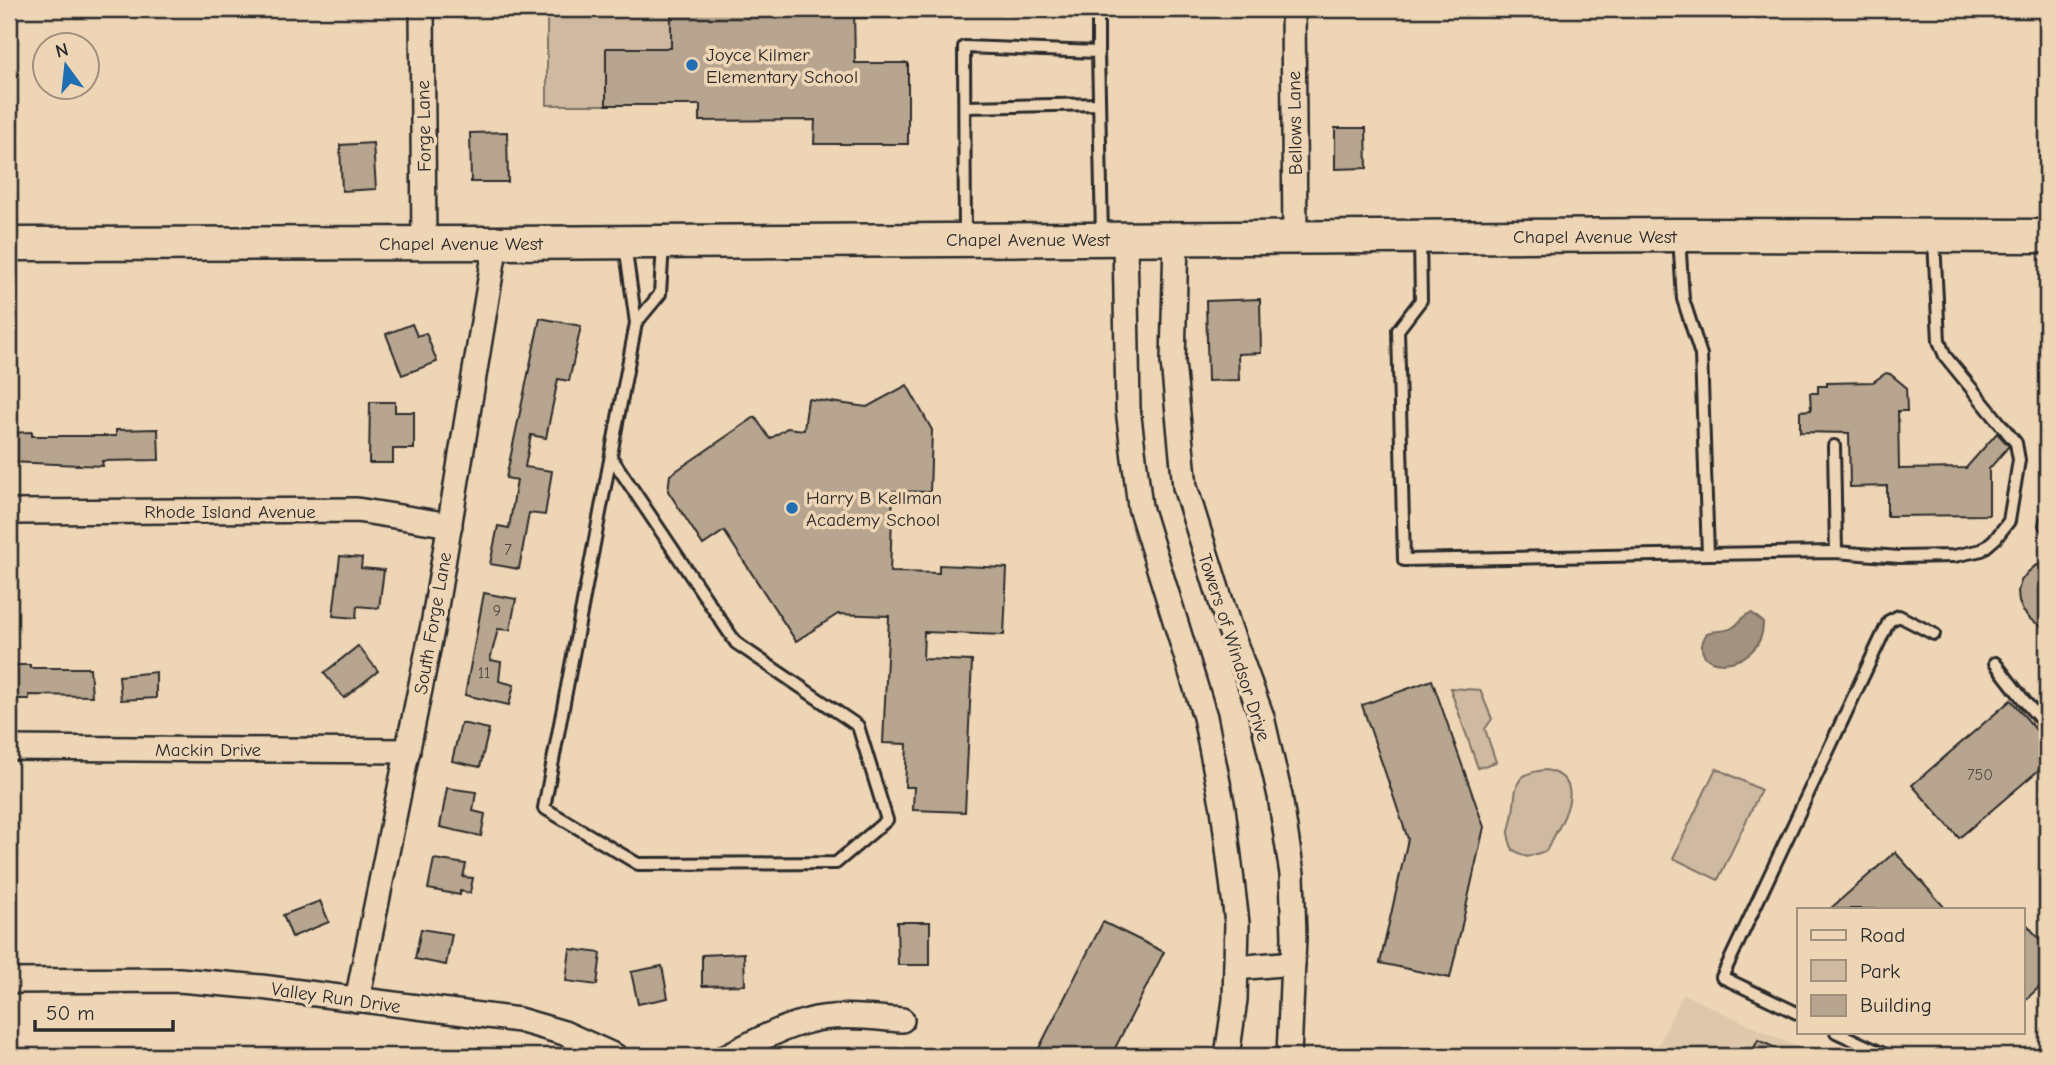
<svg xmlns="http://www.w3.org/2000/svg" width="2056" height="1065" font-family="'Comic Neue',sans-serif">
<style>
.built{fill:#dec7aa}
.green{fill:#cfb9a0;stroke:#7d7266;stroke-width:2}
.water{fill:#a2927f;stroke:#72695d;stroke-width:2}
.building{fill:#b8a58f;stroke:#2b2b2b;stroke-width:2}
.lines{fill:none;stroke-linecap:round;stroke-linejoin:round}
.service-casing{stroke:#2b2b2b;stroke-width:16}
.minor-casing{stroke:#2b2b2b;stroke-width:28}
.secondary-casing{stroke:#2b2b2b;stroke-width:37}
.service{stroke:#eed5b6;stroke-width:10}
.minor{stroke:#eed5b6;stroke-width:23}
.secondary{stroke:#eed5b6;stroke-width:32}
.poi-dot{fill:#1f6fb2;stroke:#eed5b6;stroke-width:2.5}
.labels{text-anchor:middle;stroke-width:7;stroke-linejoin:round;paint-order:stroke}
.number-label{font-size:16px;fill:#4e4a44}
.poi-label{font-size:19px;fill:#2b2b2b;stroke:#eed5b6;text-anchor:start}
.street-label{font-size:19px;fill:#2b2b2b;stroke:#eed5b6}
</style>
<rect width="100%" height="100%" fill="#eed5b6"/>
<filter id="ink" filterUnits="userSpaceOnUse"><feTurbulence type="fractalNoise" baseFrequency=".0143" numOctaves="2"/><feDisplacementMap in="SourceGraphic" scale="14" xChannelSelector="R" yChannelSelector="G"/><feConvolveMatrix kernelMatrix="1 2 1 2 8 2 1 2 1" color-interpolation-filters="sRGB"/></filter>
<g filter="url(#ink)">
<!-- built -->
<path class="built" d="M1683,994l133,62h-163z"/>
<!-- green -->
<g class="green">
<path d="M547,9h124v39h-65v57h-59z"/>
<rect x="854" y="9" width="53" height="9"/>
<path d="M1450,688l30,2 12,29 -7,10 11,33 -18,6z"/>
<path d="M1716,768l45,22 -43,90 -45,-22z"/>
<path d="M1546,770c46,10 13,56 0,81l-19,6 -14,-7c-7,-16 -4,-17 -1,-32 6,-28 -3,-45 34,-48z"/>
</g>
<!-- water -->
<path class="water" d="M1752,613l11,9c1,53 -82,52 -56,11 8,-3 18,-1 25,-5 9,-5 9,-13 20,-15z"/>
<!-- building -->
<g class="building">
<path d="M671,9h183l1,54h53v81h-94l1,-24 -115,1v-16h-94v-57h65z"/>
<path d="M1335,128h31l1,40 -32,1z"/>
<path d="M507,132l1,50h-37l-1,-49z"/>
<path d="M373,143l3,46 -34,2 -2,-46z"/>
<path d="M1260,299l1,54 -23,1 1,26 -31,1 -2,-80z"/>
<path d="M540,318l41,8 -12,55 -11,-2 -12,59 -15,-3 -6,32 27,4 -7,44 -16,-2 -10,56 -29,-5 8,-38 11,2 8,-48 -11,-2z"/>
<path d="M412,324l5,12 9,-3 11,29 -35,13 -16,-41z"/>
<path d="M1886,373l4,1 16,13 1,24h-9l1,58 67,-1 31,-35 12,13 -20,23v46l-102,1v-30l-37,1 -1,-54 -49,-1v-21l11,-1 -1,-17h8v-7h9v-3l46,-1z"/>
<path d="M907,385l25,45 -2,62 -37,-1 -3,81 49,1v-8l68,3 -3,67 -80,-3 -1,27 49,2 -7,151 -52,-2 1,-23h-9l2,-43 -24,-1 6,-127 -51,-2 -42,27 -72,-110 -21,14 -35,-54 2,-16 85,-58 15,22 17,-11 17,2 4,-31 59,8z"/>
<path d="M370,402h25v10h19v37h-21v14h-24z"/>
<path d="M158,429l1,31 -57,1 1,5 -94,-4v-29l23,-1v4h84v-6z"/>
<path d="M340,556l22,2 -1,10 23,2 -5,38 -22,-2 -1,12 -23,-2z"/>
<path d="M2047,562v68l-17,-11 -7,-8 -4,-9 -1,-11 3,-10 6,-8 8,-7z"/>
<path d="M484,593l32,6 -6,31 -12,-1 -8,31 11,2 -2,19 15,4 -5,20 -44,-10z"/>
<path d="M358,646l20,25 -34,27 -20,-25z"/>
<path d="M9,665h21v3h60l2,28 -63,-1v4h-20z"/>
<path d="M156,672v26l-35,2 -2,-24z"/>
<path d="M1432,680l52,147 -34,151 -70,-15 28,-124 -46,-134z"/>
<path d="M2011,700l36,43v20l-88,75 -47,-53z"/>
<path d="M461,723l28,6 -9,38 -28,-6z"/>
<path d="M447,788l29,4 -3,19 12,3 -4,22 -41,-9z"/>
<path d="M1895,852l51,57h-116z"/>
<path d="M434,859l32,5 -3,13 10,1 -3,15 -10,-2v4l-32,-6z"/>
<path d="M320,901l9,21 -37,15 -9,-22z"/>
<path d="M2023,920l24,28v32l-24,22z"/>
<path d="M897,922h33v43h-32z"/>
<path d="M1103,922l61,30 -53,104h-76z"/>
<path d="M421,929l31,5 -6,31 -31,-6z"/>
<path d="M570,949l31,4 -4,32 -31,-4z"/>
<path d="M744,953l1,32 -43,1v-31z"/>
<path d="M662,966l6,32 -30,6 -7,-32z"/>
<path d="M1758,1040l35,16h-43z"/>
</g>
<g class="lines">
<!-- service casing -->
<g class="service-casing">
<g id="service">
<path d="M1098,9v43"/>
<path d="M966,107l133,-3"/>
<path d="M965,238l-1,-191 134,5 4,183"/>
<path d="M1420,239l1,61 -23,30 6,230 304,-6 -7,-199 -18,-56 -4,-62"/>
<path d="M636,323l24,-29 3,-50"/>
<path d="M1834,446l2,106"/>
<path d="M611,457l125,186 122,83 29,94 -51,43 -198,1 -94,-56 92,-485 -11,-78"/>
<path d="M2047,519l-2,6 2,1"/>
<path d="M1708,554l128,-2 63,5 55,-1 28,-6 14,-12 13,-17 10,-61 -3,-17 -71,-87 -6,-15 -5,-102"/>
<path d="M1995,663l31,40 21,24"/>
<path d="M1799,1014l-77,-37 167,-356 10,-5 35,18"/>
<path d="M1836,1032l52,24"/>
</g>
</g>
<!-- minor casing -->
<g class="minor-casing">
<g id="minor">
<path d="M422,9l2,234"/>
<path d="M1293,9l2,229"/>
<path d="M1125,238l3,171 12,98 65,210 18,91 8,65 6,50 -2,77 -8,56"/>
<path d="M1176,238l-3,124 12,125 44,140 33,90 18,79 12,78 2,63 -5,119"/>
<path d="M9,512l348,-2 93,15"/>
<path d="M9,748l399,3"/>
<path d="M1236,968l57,-5"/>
<path d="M9,981l170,-1 82,7 258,33 45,13 51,23"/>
<path d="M357,1000l76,-375 63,-382"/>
<path d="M727,1056c25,-13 53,-28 81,-35 27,-8 66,-3 94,-1"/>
</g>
</g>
<!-- secondary casing -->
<g class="secondary-casing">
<path id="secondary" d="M9,244l487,-1 1183,-8 368,1"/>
</g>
<!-- service -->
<use href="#service" class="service"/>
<!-- minor -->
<use href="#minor" class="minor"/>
<!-- secondary -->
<use href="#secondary" class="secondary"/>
</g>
</g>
<!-- markers -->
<g class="poi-dot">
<circle cx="692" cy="65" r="7"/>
<circle cx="792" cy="508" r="7"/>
</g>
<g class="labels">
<!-- number labels -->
<g class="number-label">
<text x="508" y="555">7</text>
<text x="497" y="616">9</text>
<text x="484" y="678">11</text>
<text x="1980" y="780">750</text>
</g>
<!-- poi labels -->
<g class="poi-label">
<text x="706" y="61">Joyce Kilmer<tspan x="706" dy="22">Elementary School</tspan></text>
<text x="806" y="504">Harry B Kellman<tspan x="806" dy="22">Academy School</tspan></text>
</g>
<!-- street labels -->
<g class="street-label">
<text transform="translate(1294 123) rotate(-91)" y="7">Bellows Lane</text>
<text transform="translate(423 126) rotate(-91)" y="7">Forge Lane</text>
<text x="1595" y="243">Chapel Avenue West</text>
<text x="1028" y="246">Chapel Avenue West</text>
<text x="461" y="250">Chapel Avenue West</text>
<text x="230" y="518">Rhode Island Avenue</text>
<text transform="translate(432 623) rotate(-80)" y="7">South Forge Lane</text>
<text transform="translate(1235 647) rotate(72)" y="7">Towers of Windsor Drive</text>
<text x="208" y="756">Mackin Drive</text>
<text transform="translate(336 997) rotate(8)" y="7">Valley Run Drive</text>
</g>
</g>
<!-- margin -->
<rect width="2056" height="1065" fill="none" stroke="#eed5b6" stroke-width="35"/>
<rect x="18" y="18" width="2021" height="1030" fill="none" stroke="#2b2b2b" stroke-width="2.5" filter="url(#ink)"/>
<!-- legend -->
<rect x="1797" y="908" width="228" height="126" fill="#eed5b6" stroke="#a0917e" stroke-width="2"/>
<rect x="1811" y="930" width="35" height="10" fill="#eed5b6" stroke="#a0917e" stroke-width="2"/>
<text x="1860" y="942" font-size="21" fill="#2b2b2b">Road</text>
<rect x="1811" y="960" width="35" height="21" fill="#cfb9a0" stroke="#a0917e" stroke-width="2"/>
<text x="1860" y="978" font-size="21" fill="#2b2b2b">Park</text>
<rect x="1811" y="995" width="35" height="21" fill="#b8a58f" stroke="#a0917e" stroke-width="2"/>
<text x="1860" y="1012" font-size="21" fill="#2b2b2b">Building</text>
<!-- north arrow -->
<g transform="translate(66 66) rotate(345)"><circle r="33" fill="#eed5b6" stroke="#a0917e" stroke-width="2"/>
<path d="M0-5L12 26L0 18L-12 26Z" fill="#1f6fb2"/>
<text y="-10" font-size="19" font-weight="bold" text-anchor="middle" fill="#2b2b2b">N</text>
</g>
<!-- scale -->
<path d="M35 1020v10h138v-10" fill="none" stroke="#2b2b2b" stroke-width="3.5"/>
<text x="46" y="1020" font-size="21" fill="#2b2b2b" stroke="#eed5b6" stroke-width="5" paint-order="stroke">50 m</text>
</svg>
